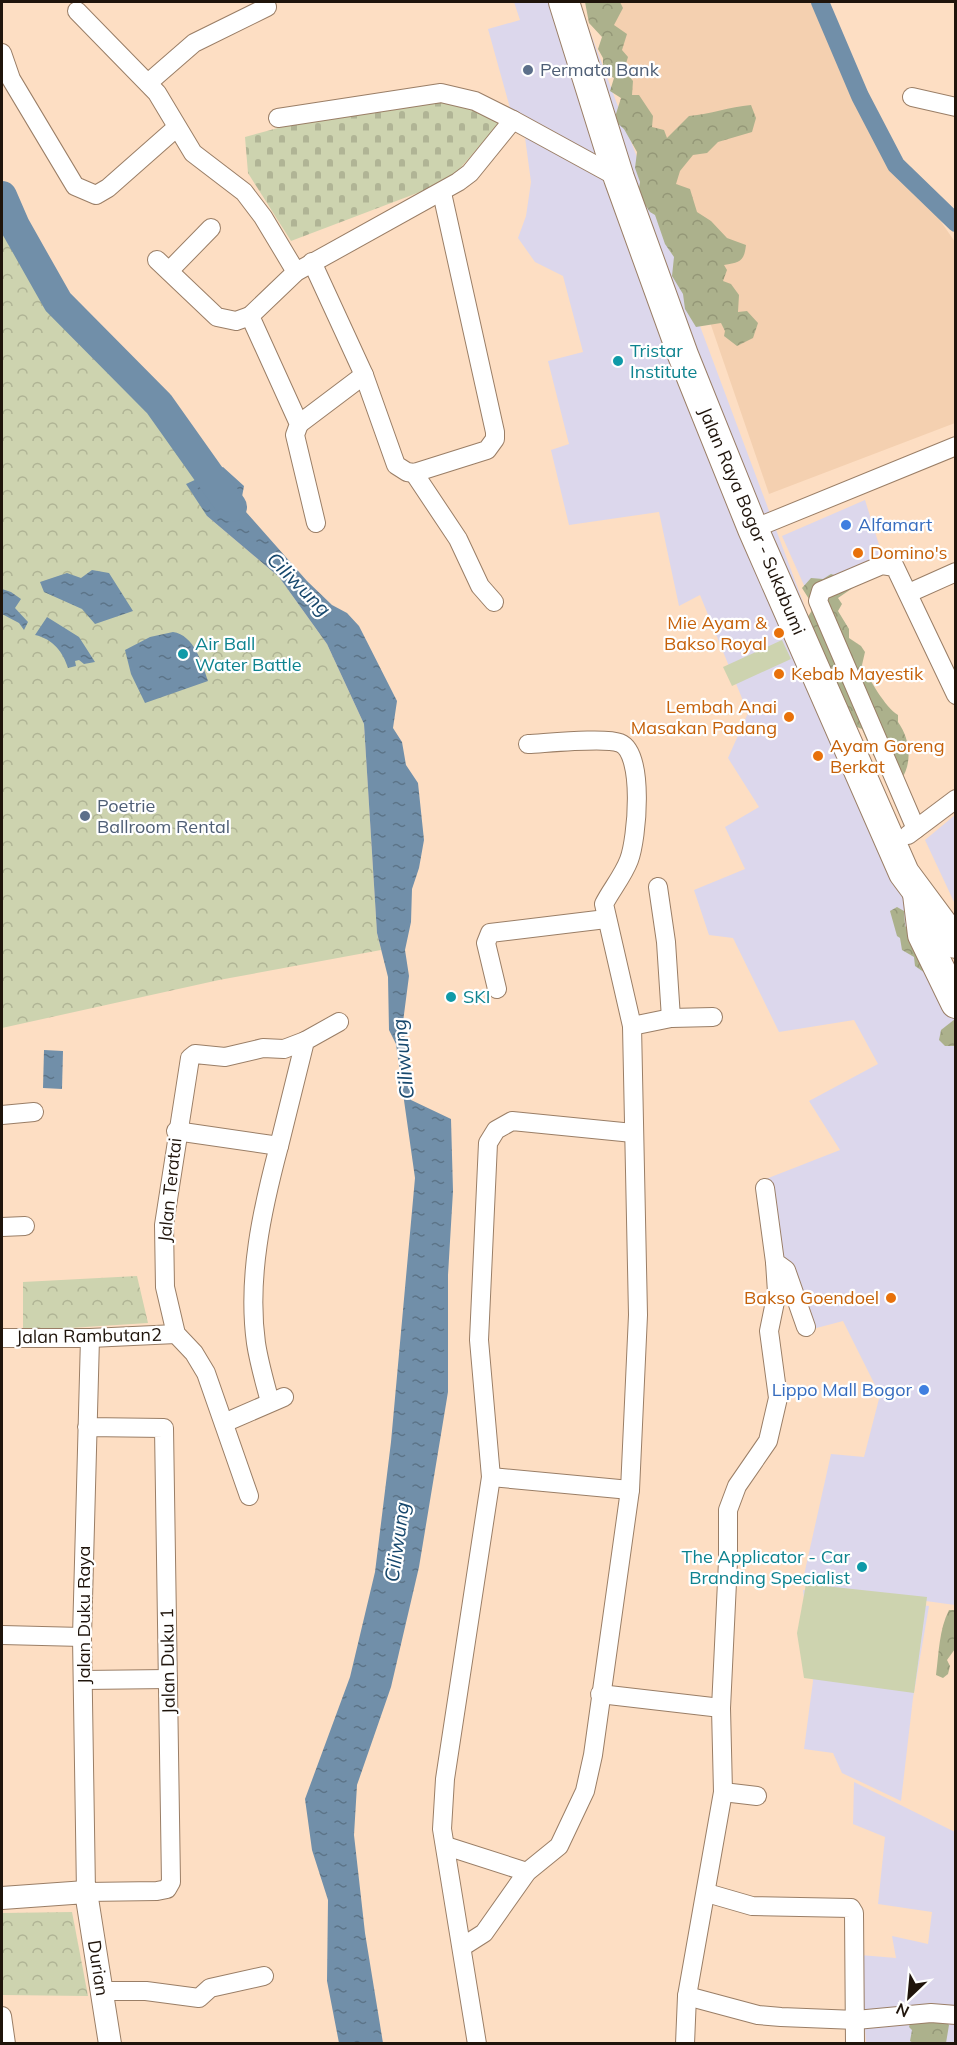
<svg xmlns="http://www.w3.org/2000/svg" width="957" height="2045" font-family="Mulish,sans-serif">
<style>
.commercial{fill:#dcd7ec}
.built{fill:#f4d0b0}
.grass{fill:#cdd3af}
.forest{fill:url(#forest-crowns)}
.cemetery{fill:url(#cemetery-stones)}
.park{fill:url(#park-crowns)}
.water{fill:url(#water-ripples)}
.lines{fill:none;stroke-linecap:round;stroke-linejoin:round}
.canal{stroke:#718fa9;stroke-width:18}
.river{stroke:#718fa9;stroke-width:30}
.minor-casing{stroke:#9a7e66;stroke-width:20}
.tertiary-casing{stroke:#9a7e66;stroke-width:24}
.trunk-casing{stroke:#9a7e66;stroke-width:32}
.minor{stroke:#fff;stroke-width:18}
.tertiary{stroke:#fff;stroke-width:22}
.trunk{stroke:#fff;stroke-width:30}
.service-dot{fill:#5c6f8a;stroke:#fff;stroke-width:2}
.culture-dot{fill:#0f9aa8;stroke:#fff;stroke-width:2}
.shop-dot{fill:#3f7fe0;stroke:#fff;stroke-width:2}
.food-dot{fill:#e8710a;stroke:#fff;stroke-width:2}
.labels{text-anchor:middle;stroke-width:4.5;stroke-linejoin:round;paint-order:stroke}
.service-label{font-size:18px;fill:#4e5e75;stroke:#fff;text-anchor:start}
.culture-label{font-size:18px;fill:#0d838f;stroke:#fff;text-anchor:start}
.street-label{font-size:18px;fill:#1f140b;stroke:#fff}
.shop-label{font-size:18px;fill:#366cbe;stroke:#fff;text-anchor:start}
.food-label{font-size:18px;fill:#c56008;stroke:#fff;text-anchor:start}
.water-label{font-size:20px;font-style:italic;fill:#17486d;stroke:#fff}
</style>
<defs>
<pattern id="forest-crowns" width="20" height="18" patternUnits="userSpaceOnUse" patternTransform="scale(1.5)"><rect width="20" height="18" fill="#acb18c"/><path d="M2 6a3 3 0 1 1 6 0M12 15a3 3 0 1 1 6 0" fill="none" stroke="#949777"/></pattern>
<pattern id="cemetery-stones" width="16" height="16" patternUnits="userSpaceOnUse" patternTransform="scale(1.5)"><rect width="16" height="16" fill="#cdd3af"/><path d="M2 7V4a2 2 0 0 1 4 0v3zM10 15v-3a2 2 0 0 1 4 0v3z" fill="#b0b495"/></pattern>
<pattern id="park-crowns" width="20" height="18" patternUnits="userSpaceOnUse" patternTransform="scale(1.5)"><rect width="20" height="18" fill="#cdd3af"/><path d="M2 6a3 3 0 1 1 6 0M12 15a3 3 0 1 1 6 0" fill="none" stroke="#b0b495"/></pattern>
<pattern id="water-ripples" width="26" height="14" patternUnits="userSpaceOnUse" patternTransform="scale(1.5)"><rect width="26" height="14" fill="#718fa9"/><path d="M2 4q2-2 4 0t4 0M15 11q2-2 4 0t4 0" fill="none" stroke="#5c7488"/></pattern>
</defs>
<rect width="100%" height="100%" fill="#fddec3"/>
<!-- commercial -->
<g class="commercial">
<path d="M514,2h65l376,1007v596l-153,-21 29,-130 33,3 16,-62 -37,-74 -34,9 -51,-148 82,-32 -31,-49 69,-37 -24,-44 -75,12 -46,-94 -24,-3 -15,-45 51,-21 -20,-42 34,-20 -31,-49 20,-45 -48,-118 -21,11 -20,-94 -90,13 -18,-75 18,-6 -21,-83 35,-9 -20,-76 -28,-14 -17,-24 8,-22 5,-34 -7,-52 31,2 -45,-24 -22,-79 32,-9z"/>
<path d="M865,500l21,67 -75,34 -29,-65z"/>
<path d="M955,815v89l-30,-64z"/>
<path d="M803,1590l126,16 -16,92 -12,103 -59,-28 -9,-20 -29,-4 9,-68z"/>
<path d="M854,1782l101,50v211h-89l-6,-88 36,3 -4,-22 36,8 4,-32 -54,-8 7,-67 -32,-13z"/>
</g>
<!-- built -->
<path class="built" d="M600,2h215l41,96 99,144v181l-186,71z"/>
<!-- grass -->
<g class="grass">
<path d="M782,640l9,19 -59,27 -9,-19z"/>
<path d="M806,1584l121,13 -13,96 -110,-15 -7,-45z"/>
</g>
<!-- forest -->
<g class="forest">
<path d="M585,2h35l3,6 -9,17 13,9 -5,16 6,7 -4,13 9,11 -1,14h7l14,21 -1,11 12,3 3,8 22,-22c22,-2 40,-9 62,-11l5,13 -4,14 -34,10 -11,11 -14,2 -13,16 -4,13 14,5 7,23 14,9 16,17 19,7c-2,17 -6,17 -22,20l3,5 -4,11 8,3 8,11 -1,17 9,-1 11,12 -5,15 -16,8 -13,-10 1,-5 -4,-8 -25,4 -11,-18 -2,-15 -11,-18 2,-19 -9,-13 -10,-29 -5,-3 -12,-17 2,-13 -5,-14 2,-16 -13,-23 -10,-9 7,-22 -11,-7 4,-13 -11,-6v-14l-5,-9 4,-12 -13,-14z"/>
<path d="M831,574l29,9 -22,15 4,6 -4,7 11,18v9l12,8 4,6 -3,13c8,15 23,42 36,50v7c12,17 15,40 3,58l-28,-25 -11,-26 -15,-6 -41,-103 8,-13 -12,-19 9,-10 12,1z"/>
<path d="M897,907l7,4 1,14 20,48 -10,-7 -1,-9 -12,-7 -2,-12 -3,-2 -7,-25z"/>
<path d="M955,1019v27h-10l-6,-6 2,-10z"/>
<path d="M949,1610h6v39l-8,11 3,6 -2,8 -5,4 -7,-3c3,-23 3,-45 13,-65z"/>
<path d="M913,2014h27l9,11 -3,18h-33l-3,-2 2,-11 -3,-3z"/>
</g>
<!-- cemetery -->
<path class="cemetery" d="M439,100l65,18 -55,63 -158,60 -43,-68 -3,-36 110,-30z"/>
<!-- park -->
<g class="park">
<path d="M2,192l53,107 107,108 47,67 -2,42 72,61 48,67 37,80 13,209 4,17 -162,30 -217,48z"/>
<path d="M137,1276l11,47 -125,8v-49z"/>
<path d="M72,1912l16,84 -85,-1 -1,-82z"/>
</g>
<!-- water -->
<g class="water">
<path d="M223,467l21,19 -3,16 5,10 61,69 25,24 15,8 12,13 38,75 -4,27 9,14 4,23 12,18 6,57 -5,28 -7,21 -1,33 -6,28 4,26 -6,46 8,78 40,19 2,72 -5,84v117l-29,175 -28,120 -34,98 -3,50 11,98 18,110h-44l-12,-62 1,-81 -16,-50 -7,-51 45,-122 25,-105 16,-130 24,-264 -19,-134 -7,-14 -1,-53 -11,-44 -13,-209 -37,-80 -48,-67 -72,-61 -21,-32z"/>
<path d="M92,570l17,3 24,38 -38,13 -13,-15 -38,-17 -4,-10 27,-9 14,5z"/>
<path d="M2,589l9,3 10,7 -6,9 13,14 -4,8 -5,-7 -17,-9z"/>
<path d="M47,617l32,20 16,25 -11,2 -5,-4 -4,1 1,5 -8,2c-5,-16 -15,-29 -33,-33z"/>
<path d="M173,632c21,3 29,31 35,49l-63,22 -14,-29 -6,-24 25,-13z"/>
<path d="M44,1050l19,1 -1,38 -19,-1z"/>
</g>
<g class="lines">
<!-- canal -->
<path class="canal" d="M820,2l40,94 36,69 60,58"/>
<!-- river -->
<path class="river" d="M2,196l13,30 43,76 101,102 73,103"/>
<!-- minor casing -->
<g class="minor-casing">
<g id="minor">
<path d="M77,11l80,82 36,60 51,39 19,25 33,55"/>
<path d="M2,53l9,26 64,107 21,9 12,-7 68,-60"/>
<path d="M148,83l46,-40 73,-36"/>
<path d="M912,97l44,10"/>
<path d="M278,118l163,-25 34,8 38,19"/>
<path d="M157,260l60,57 19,4 14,-5"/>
<path d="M312,262l52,113 32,90 11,7 7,1 73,-23 8,-11v-7l-53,-239"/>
<path d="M170,270l41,-42"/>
<path d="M299,424l65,-49"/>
<path d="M414,473l44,66 22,47 14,16"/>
<path d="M316,523l-21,-88 4,-11 -49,-108 46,-44 162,-90 12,-9 43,-53 106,58"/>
<path d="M753,529l203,-83"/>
<path d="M909,593l47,-21"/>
<path d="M916,829l-98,-228 3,-10 61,-26 13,2 61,128"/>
<path d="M908,835l48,-36"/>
<path d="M658,887l8,55 5,76"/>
<path d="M497,989l-11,-46 4,-10 116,-14"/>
<path d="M632,1026l39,-8 42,-1"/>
<path d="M2,1115l32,-3"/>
<path d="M176,1131l103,15 26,-105 34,-19"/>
<path d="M765,1188l10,74 11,8 20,57"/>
<path d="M2,1227l23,-1"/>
<path d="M2,1338h88l86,-4"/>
<path d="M270,1402c-5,-19 -11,-39 -14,-59 -9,-65 6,-133 23,-197"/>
<path d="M224,1423l60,-26"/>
<path d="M87,1427l77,1 7,454 -4,7 -10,2 -71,1 -4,-255 8,-299"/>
<path d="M491,1477l139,13"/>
<path d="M249,1496l-43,-123 -12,-20 -18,-19 -11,-47 -1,-62 26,-167 5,-4 30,3 38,-9 21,1 21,-8"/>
<path d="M2,1635l80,2"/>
<path d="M83,1680l85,-1"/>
<path d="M600,1694l121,14"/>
<path d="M723,1792l34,4"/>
<path d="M446,1846l81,26"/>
<path d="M707,1893l45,13 99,2 3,5 1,131"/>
<path d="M462,1947l22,-14 43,-61 32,-26 26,-55 8,-36 37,-265 8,-175 -6,-289 -28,-122c7,-14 19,-28 25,-44 8,-21 16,-107 -9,-117 -14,-6 -72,0 -92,1"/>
<path d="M103,1991h43l53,7 11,-10 54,-12"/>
<path d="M687,1996l71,19 23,2 75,3 75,-7 25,2"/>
<path d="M2,2016l4,28"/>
<path d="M477,2044l-35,-215 3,-50 46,-302 -12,-137 9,-197 8,-13 16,-9 121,12"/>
<path d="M685,2044l2,-48 36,-204 -2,-84 7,-147v-51l9,-24 31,-45 10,-43 -9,-67 8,-39 -2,-30"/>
</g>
</g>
<!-- tertiary casing -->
<g class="tertiary-casing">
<path id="tertiary" d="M2,1898l84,-6 24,152"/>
</g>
<!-- trunk casing -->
<g class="trunk-casing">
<g id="trunk">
<path d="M564,2l55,176 64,177 70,174 151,344 52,70"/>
<path d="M918,894l5,41 33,68"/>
</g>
</g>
<!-- minor -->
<use href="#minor" class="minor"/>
<!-- tertiary -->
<use href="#tertiary" class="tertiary"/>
<!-- trunk -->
<use href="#trunk" class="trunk"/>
</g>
<!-- markers -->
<g class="service-dot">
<circle cx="528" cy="70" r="6"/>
<circle cx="85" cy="816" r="6"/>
</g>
<g class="culture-dot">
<circle cx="618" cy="361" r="6"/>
<circle cx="183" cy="654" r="6"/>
<circle cx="451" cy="997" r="6"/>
<circle cx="862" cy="1567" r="6"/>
</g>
<g class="shop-dot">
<circle cx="846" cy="525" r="6"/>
<circle cx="924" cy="1390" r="6"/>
</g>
<g class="food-dot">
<circle cx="858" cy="553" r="6"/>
<circle cx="779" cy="633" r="6"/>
<circle cx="779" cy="674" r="6"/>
<circle cx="789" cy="717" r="6"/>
<circle cx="818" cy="756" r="6"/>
<circle cx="891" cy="1298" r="6"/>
</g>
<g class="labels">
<!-- service labels -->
<g class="service-label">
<text x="540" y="76">Permata Bank</text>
<text x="97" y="812">Poetrie<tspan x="97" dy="21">Ballroom Rental</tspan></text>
</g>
<!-- culture labels -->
<g class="culture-label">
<text x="630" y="357">Tristar<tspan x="630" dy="21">Institute</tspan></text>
<text x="195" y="650">Air Ball<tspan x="195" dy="21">Water Battle</tspan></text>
<text x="463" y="1003">SKI</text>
<text x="850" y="1563" text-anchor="end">The Applicator - Car<tspan x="850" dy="21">Branding Specialist</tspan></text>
</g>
<!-- street labels -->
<g class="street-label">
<text transform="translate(752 521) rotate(67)" y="6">Jalan Raya Bogor - Sukabumi</text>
<text transform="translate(170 1190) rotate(-84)" y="6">Jalan Teratai</text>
<text transform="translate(89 1336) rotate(-1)" y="6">Jalan Rambutan2</text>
<text transform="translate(84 1615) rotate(-90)" y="6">Jalan Duku Raya</text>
<text transform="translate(168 1661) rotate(-91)" y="6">Jalan Duku 1</text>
<text transform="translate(98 1968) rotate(81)" y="6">Durian</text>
</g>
<!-- shop labels -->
<g class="shop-label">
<text x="858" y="531">Alfamart</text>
<text x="912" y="1396" text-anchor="end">Lippo Mall Bogor</text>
</g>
<!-- food labels -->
<g class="food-label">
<text x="870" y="559">Domino's</text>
<text x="767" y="629" text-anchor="end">Mie Ayam &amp;<tspan x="767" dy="21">Bakso Royal</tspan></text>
<text x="791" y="680">Kebab Mayestik</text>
<text x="777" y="713" text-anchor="end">Lembah Anai<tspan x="777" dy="21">Masakan Padang</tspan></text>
<text x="830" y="752">Ayam Goreng<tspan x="830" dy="21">Berkat</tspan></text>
<text x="879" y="1304" text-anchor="end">Bakso Goendoel</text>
</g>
<!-- water labels -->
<g class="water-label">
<text transform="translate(299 584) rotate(45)" y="7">Ciliwung</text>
<text transform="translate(403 1059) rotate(-96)" y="7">Ciliwung</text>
<text transform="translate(397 1542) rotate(-82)" y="7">Ciliwung</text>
</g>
</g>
<!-- border -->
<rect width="957" height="2045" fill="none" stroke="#1f140b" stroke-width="6"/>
<!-- north arrow -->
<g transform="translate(909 1997) rotate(206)" stroke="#ffffff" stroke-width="4.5" paint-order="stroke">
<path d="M0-4.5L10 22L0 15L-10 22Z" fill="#1f140b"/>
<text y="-9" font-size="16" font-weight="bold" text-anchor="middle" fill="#1f140b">N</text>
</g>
</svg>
